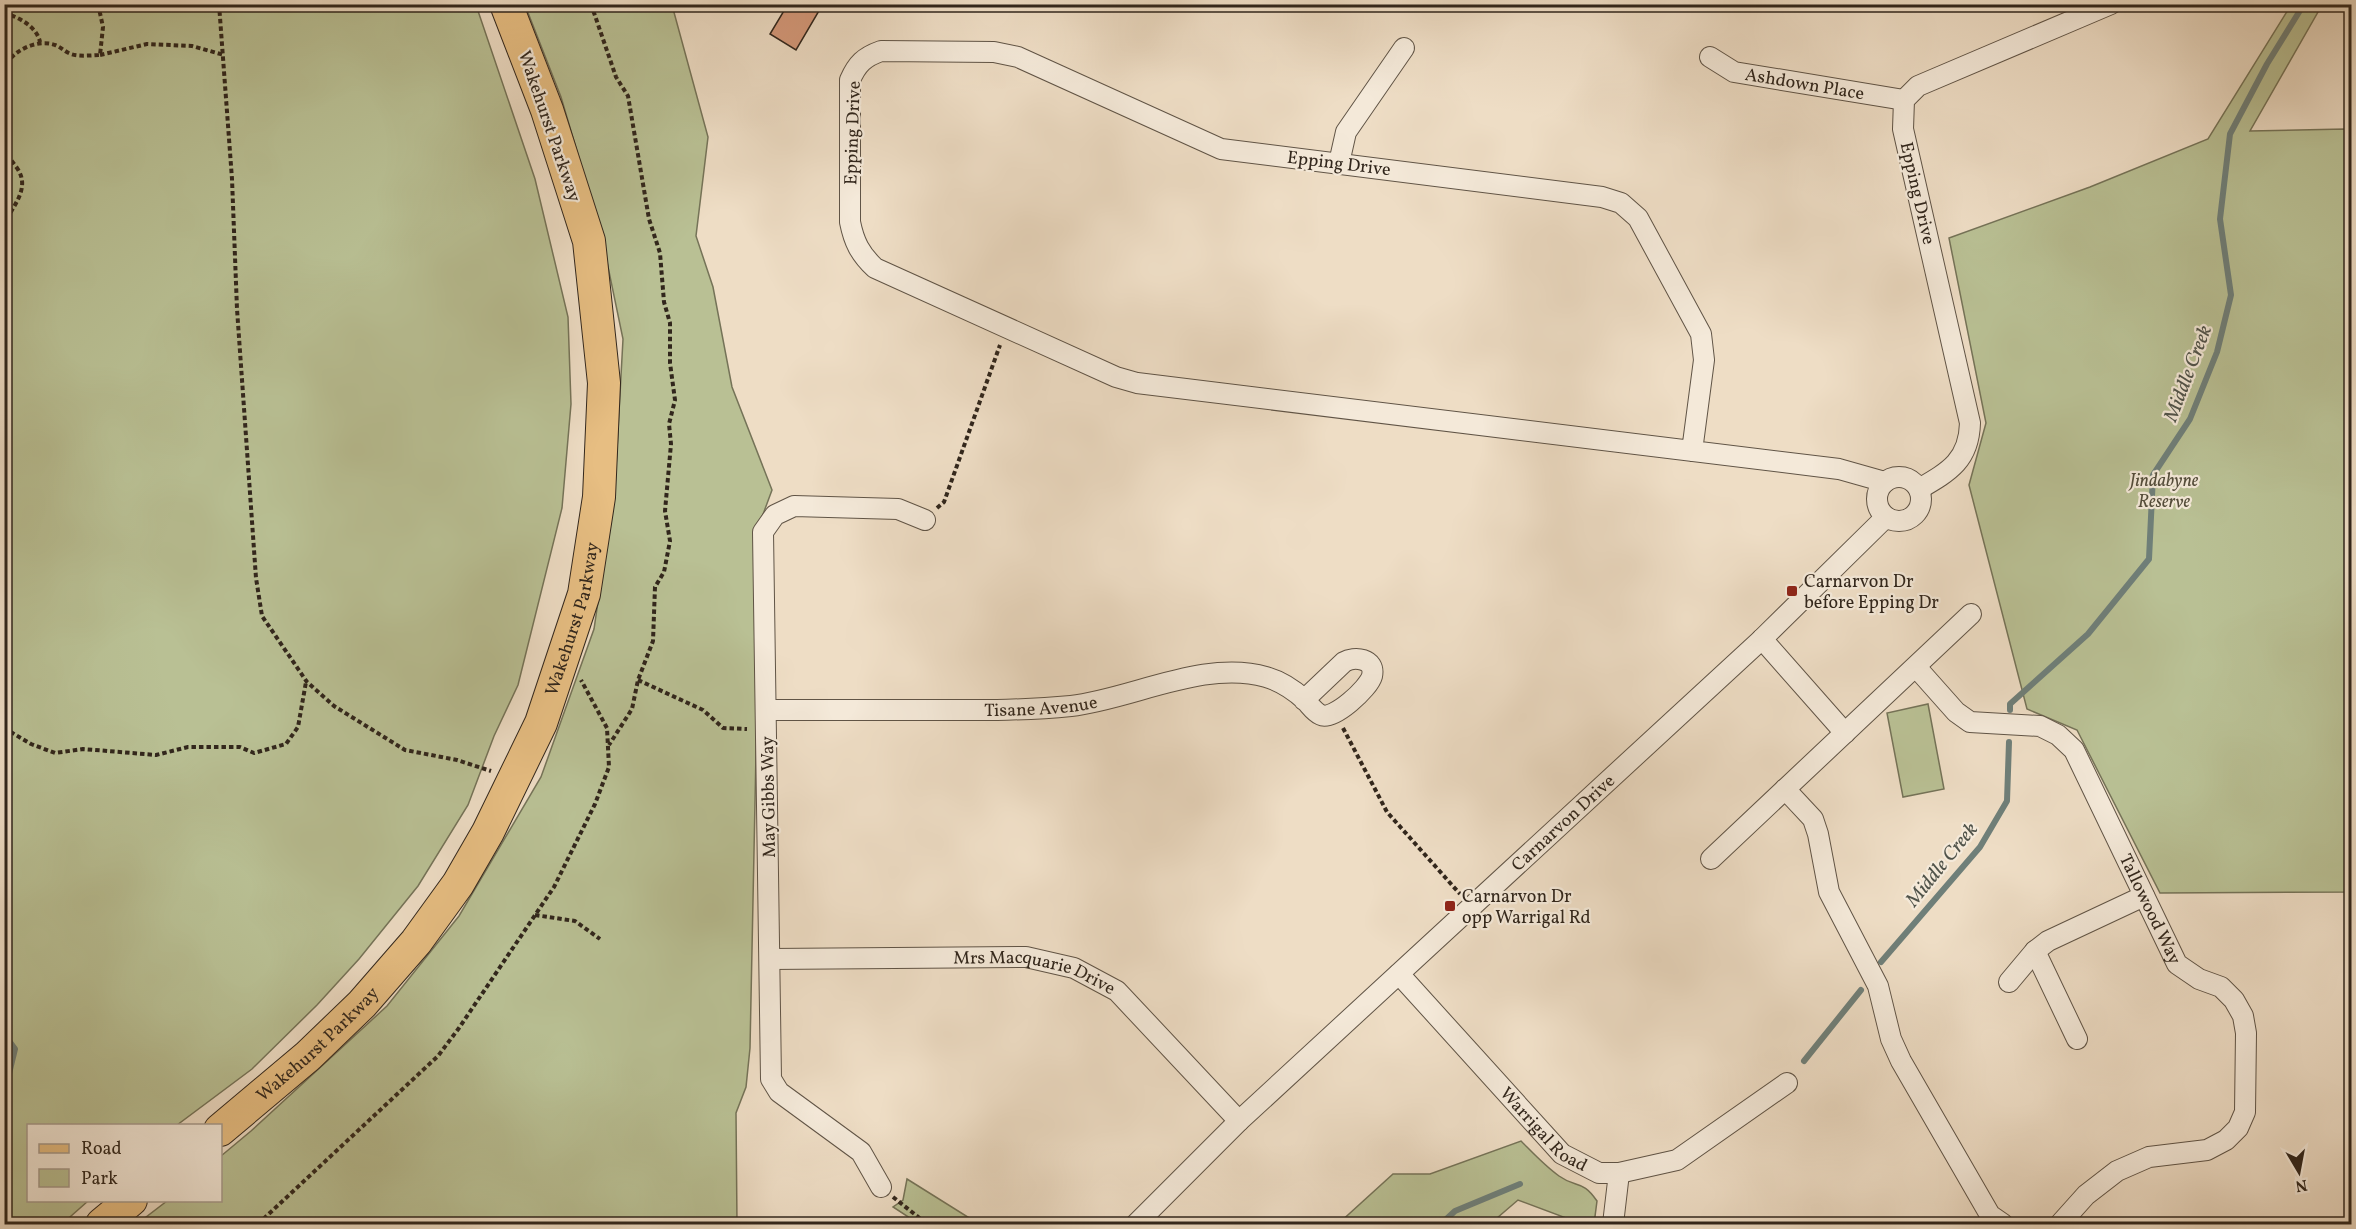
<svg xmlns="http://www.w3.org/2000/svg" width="2356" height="1229" font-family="Vollkorn,serif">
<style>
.green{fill:#b9c094;stroke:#757358;stroke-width:1.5}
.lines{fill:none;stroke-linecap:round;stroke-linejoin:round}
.stream{stroke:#6f7f79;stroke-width:6}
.building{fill:#d49879;stroke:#31261c;stroke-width:1.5}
.street-casing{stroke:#605446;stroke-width:22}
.primary-casing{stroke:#31261c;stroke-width:34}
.path{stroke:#31261c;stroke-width:4;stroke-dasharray:4.5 3;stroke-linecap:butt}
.street{stroke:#f4e9d9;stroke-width:20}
.primary{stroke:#e7be82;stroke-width:32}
.poi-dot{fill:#8f2418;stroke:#f4e9d9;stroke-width:2}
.labels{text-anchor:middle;stroke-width:4.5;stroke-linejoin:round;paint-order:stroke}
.street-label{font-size:18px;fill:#31261c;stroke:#f4e9d9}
.park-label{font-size:18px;font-style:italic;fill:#534c3a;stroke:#f4e9d9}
.poi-label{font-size:18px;fill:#31261c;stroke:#f4e9d9;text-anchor:start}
.water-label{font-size:20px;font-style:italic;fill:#50534a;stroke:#f4e9d9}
</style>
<rect width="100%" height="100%" fill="#eeddc5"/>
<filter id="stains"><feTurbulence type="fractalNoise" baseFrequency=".00333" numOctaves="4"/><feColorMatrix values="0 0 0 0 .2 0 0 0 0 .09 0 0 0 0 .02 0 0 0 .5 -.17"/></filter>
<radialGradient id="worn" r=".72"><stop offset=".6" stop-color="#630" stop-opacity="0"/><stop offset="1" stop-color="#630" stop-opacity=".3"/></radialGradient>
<!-- green -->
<g class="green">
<path d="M5,4l471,1 59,174 33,138 3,87 -9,104 -44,177 -24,51 -26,69 -50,81 -59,73 -42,46 -65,64 -75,56 -149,1v74l60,1 -26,23h-58z"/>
<path d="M525,5h147l36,132 -12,99 17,51 19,100 40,103 -17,46 2,168 -7,344 -4,39 -10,26 1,111h-600l30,-23 53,-1 1,-44 30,-25 136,-125 72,-90 82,-139 53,-148 21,-143 8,-147 -22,-106 -40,-136z"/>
<path d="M2291,5h31l-72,126 95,-2 6,9v754l-191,1 -83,-163 -50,-21 -58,-224 17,-62 -37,-185 141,-51 118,-48z"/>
<path d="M1928,704l16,85 -41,8 -16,-84z"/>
<path d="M1521,1141c12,12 24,25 38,35 18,13 23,3 38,25l-3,23h-12l-64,-24 -28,24h-152l55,-50h37z"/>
<path d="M907,1179l72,45h-60l-26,-17 10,-7z"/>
</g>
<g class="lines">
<!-- stream -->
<g class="stream">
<path d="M4,28l7,-24"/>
<path d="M2010,710v-6l78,-70 61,-75 4,-84 37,-56 27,-67 14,-57 -11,-76 10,-85 37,-70 37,-60"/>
<path d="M1881,962l99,-115 27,-46 2,-59"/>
<path d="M4,1034l11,15 -11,45"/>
<path d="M1804,1061l57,-71"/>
<path d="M1441,1224l14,-13 65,-27"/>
</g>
</g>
<!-- building -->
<path class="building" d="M788,4h35l-27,46 -26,-16z"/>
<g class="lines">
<!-- street casing -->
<g class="street-casing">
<g id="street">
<path id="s1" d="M1710,57l24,15 170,28"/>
<path d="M1339,163l7,-31 58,-84"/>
<path d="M1692,451l12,-91 -3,-26 -63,-116 -17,-15 -19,-6 -381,-48 -203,-92 -24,-5 -113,-1c-17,6 -24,13 -31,29v142c4,20 10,32 25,46l241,109 21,6 702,86 46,13"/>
<circle cx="1899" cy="499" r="22"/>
<path d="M1919,489c31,-18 50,-29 51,-66l-67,-294 1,-29 14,-14 193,-82"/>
<path d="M1762,639l83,94"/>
<path id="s2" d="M1916,667l40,45 14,10 70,4 18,9 16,15 103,214 22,15 22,8 13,13 9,16 3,17 -1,79 -7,16 -12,12 -19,10 -58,7 -32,14 -31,24 -26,29"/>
<path id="s3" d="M767,710c52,0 103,0 154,0 50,0 100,1 150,-4 61,-7 134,-47 195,-29 14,4 28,13 39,23 5,5 9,12 16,15 12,6 48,-27 51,-39 4,-18 -18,-20 -28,-14l-40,38"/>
<path d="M1785,789l28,30 5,15 11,58 49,94 13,53 10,22 89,154 13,9"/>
<path d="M1711,859l260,-245"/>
<path d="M2035,951l42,88"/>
<path id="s4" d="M770,959l256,-2 48,11 43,23 122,130"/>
<path id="s5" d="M1399,974l163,180 37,19h20l58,-13 110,-77"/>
<path d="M2009,982l26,-31 13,-10 96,-45"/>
<path d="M881,1187l-20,-35 -82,-60 -8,-13 -8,-547 12,-17 19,-9 104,3 27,11"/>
<path id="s6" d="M1136,1224l103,-103 523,-482 124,-122"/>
<path d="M1613,1224l6,-51"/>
</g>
</g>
<!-- primary casing -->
<g class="primary-casing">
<g id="primary">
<path id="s7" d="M220,1130l88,-74 54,-52 54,-62 42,-58 30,-52 53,-109 43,-129 15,-97 5,-114 -15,-142 -42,-131 -41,-106"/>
<path d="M102,1224l29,-24"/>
</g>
</g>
<!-- path -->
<g class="path">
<path d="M219,4l13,175 5,130 19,269 6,38 45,66 27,24 71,44 52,10 34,11"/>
<path d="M591,4l25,73 12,19 21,123 11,34 4,49 6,21v40l5,37 -6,24 2,20 -6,67 5,30 -6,31 -9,15 -2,54 -15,39 -6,29 -23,36"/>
<path d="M4,13c15,4 33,14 36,29"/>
<path d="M100,55l47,-11 45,2 32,9"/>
<path d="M4,71c4,-19 33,-33 51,-26 6,2 10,7 16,9 9,3 21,1 29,1l3,-28 -5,-23"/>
<path d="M4,148c4,9 8,13 13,20 14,20 -4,38 -13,56"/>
<path d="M937,508l7,-6 56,-157"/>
<path d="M638,680l65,30 20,18 24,1"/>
<path d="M4,728l27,16 24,9 28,-4 73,6 32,-8h52l14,6 32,-9 12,-17 8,-45"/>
<path d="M1343,728l44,84 73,82"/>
<path d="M535,915l40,6 25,18"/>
<path d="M893,1197l34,27"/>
<path d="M258,1224l180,-168 21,-28 95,-141 41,-83 14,-37 -2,-39 -26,-48"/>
</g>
<!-- street -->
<use href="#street" class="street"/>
<!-- primary -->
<use href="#primary" class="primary"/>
</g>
<!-- markers -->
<g class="poi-dot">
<rect x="1786" y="585" width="12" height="12" rx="3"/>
<rect x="1444" y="900" width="12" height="12" rx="3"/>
</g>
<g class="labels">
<!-- street labels -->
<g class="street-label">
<text dy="6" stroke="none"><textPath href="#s1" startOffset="100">Ashdown Place</textPath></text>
<text transform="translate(550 126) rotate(71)" y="6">Wakehurst Parkway</text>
<text transform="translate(852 133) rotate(-88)" y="6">Epping Drive</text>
<text transform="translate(1339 163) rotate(7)" y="6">Epping Drive</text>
<text transform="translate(1918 193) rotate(77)" y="6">Epping Drive</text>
<text dy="6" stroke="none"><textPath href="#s7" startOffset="634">Wakehurst Parkway</textPath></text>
<text dy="6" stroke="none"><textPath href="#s3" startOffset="274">Tisane Avenue</textPath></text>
<text transform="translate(768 797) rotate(-91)" y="6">May Gibbs Way</text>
<text dy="6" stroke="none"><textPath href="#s6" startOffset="586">Carnarvon Drive</textPath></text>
<text dy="6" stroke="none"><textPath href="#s2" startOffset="366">Tallowood Way</textPath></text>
<text dy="6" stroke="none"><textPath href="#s4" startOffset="267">Mrs Macquarie Drive</textPath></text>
<text dy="6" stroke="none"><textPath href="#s7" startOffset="130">Wakehurst Parkway</textPath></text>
<text dy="6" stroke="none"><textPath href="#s5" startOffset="213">Warrigal Road</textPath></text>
</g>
<!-- park labels -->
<g class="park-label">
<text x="2164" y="486">Jindabyne<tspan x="2164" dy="21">Reserve</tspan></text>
</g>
<!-- poi labels -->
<g class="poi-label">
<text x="1804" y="587">Carnarvon Dr<tspan x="1804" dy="21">before Epping Dr</tspan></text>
<text x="1462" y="902">Carnarvon Dr<tspan x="1462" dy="21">opp Warrigal Rd</tspan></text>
</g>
<!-- water labels -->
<g class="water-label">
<text transform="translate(2187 373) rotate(-69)" y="7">Middle Creek</text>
<text transform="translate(1941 864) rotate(-51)" y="7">Middle Creek</text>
</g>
</g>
<!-- margin -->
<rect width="2356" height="1229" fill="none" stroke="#eeddc5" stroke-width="24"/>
<rect x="6" y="6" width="2344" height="1217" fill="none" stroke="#31261c" stroke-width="3"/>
<rect x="12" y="12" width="2332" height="1205" fill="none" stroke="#31261c" stroke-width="1.5"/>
<!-- legend -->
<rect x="27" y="1124" width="195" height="78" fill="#f4e9d9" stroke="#a69b8d" stroke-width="1.5"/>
<rect x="39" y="1144" width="30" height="9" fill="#e7be82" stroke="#a69b8d" stroke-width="1.5"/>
<text x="81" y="1154" font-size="18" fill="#31261c">Road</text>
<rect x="39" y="1169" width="30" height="18" fill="#b9c094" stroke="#a69b8d" stroke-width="1.5"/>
<text x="81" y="1184" font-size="18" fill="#31261c">Park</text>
<!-- north arrow -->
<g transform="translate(2299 1172) rotate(170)" stroke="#f4e9d9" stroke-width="4.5" paint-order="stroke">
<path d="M0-4.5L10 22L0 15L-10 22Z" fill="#31261c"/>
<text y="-9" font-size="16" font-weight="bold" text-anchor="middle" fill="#31261c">N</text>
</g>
<rect width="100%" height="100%" filter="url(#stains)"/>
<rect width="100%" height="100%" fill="url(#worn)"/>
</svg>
